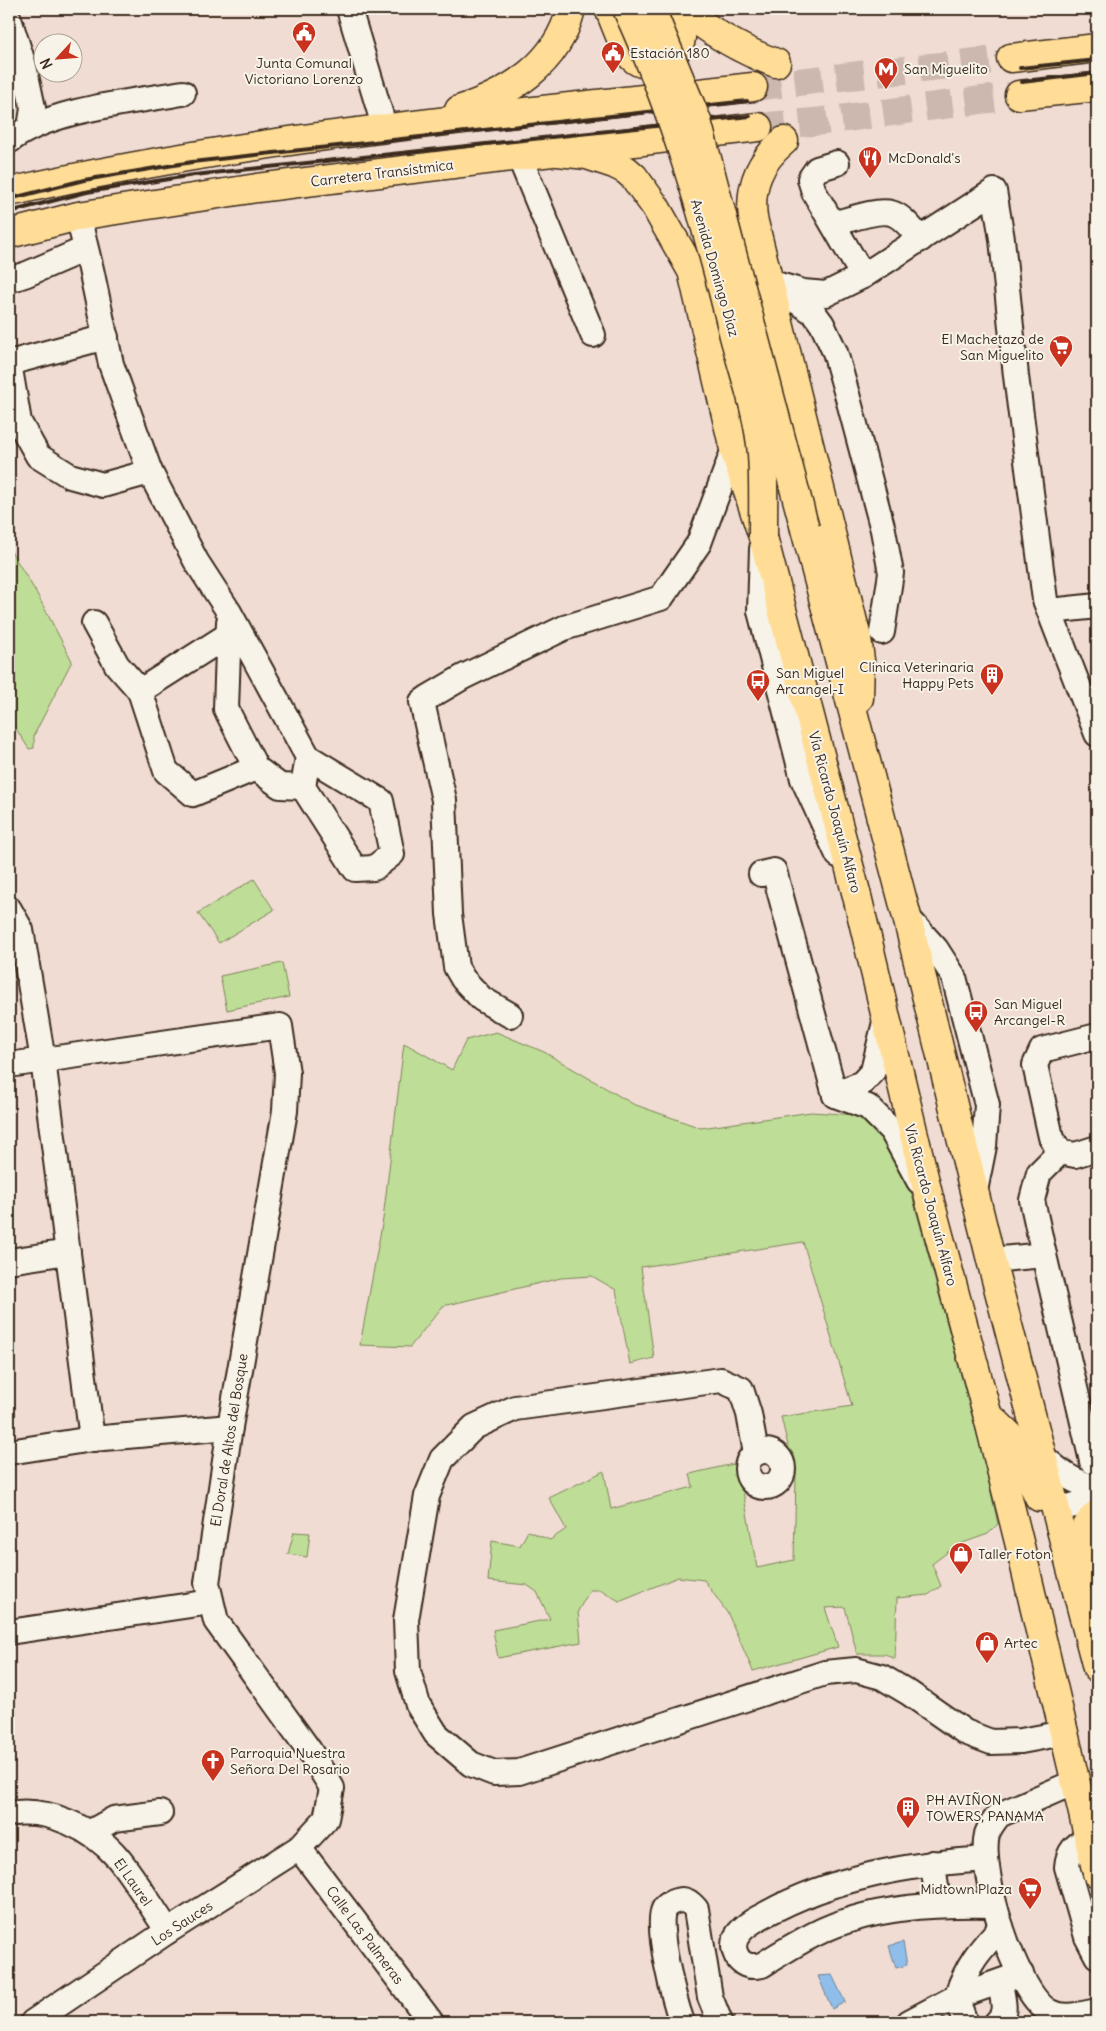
<svg xmlns="http://www.w3.org/2000/svg" width="1106" height="2031" font-family="Delius,sans-serif">
<style>
.green{fill:#bedd96;stroke:#7c845a}
.water{fill:#8fbeea;stroke:#6d8398}
.lines{fill:none;stroke-linecap:round;stroke-linejoin:round}
.major-tunnel{stroke:#ccb8ae;stroke-width:28;stroke-dasharray:28 14;stroke-linecap:butt}
.minor-casing{stroke:#3b2a1e;stroke-width:28}
.major-casing{stroke:#3b2a1e;stroke-width:31}
.minor{stroke:#f7f3e8;stroke-width:24}
.major{stroke:#ffdd96;stroke-width:28}
.rail{stroke:#3b2a1e;stroke-width:4}
.major-bridge-casing{stroke:#3b2a1e;stroke-width:31;stroke-linecap:butt}
.major-bridge{stroke:#ffdd96;stroke-width:28}
.labels{text-anchor:middle;stroke-width:4;stroke-linejoin:round;paint-order:stroke}
.poi-label{font-size:14px;fill:#3b2a1e;stroke:#f7f3e8;text-anchor:start}
.street-label{font-size:14px;fill:#3b2a1e;stroke:#f7f3e8}
</style>
<rect width="100%" height="100%" fill="#f0dcd2"/>
<filter id="ink" filterUnits="userSpaceOnUse"><feTurbulence type="fractalNoise" baseFrequency=".02" numOctaves="2"/><feDisplacementMap in="SourceGraphic" scale="10" xChannelSelector="R" yChannelSelector="G"/><feConvolveMatrix kernelMatrix="1 2 1 2 8 2 1 2 1" color-interpolation-filters="sRGB"/></filter>
<g filter="url(#ink)">
<!-- green -->
<g class="green">
<path d="M9,548l27,44 36,69 -38,74v13l-5,1 -20,-31z"/>
<path d="M254,879l20,31 -55,33 -21,-30z"/>
<path d="M282,963l7,34 -62,13 -7,-34z"/>
<path d="M496,1032l48,20 89,52 68,24 110,-16 47,3 28,14 20,44 78,287 14,64 -10,10 -31,11 -25,19 9,22 -13,9 -31,3 -2,61 -10,-5h-28l-12,-47 -20,1 13,39 -85,24 -25,-57 -24,-34 -26,-3 -59,24 -18,-11h-11l-12,21 3,31 -83,16 -5,-28 57,-11 -13,-27 -10,-7 -39,-4 4,-40 28,5 8,-15 22,9 16,-11 -17,-31 55,-27 7,38 82,-22 -3,-13 43,-10 10,27 14,77 37,-8 2,-82 -15,-61 71,-11 -49,-164 -162,25 13,91 -24,6 -14,-74 -24,-14 -31,2 -118,28 -33,41 -50,-2 23,-126 21,-176 48,27 14,-30z"/>
<path d="M294,1532l16,1 -3,24 -19,-3z"/>
</g>
<!-- water -->
<g class="water">
<path d="M903,1942l4,23 -11,3 -7,-22z"/>
<path d="M832,1975l13,27 -13,7 -14,-33z"/>
</g>
<g class="lines">
<!-- major-tunnel -->
<g class="major-tunnel">
<path d="M753,87l258,-29"/>
<path d="M758,127l65,-6 196,-26"/>
</g>
<!-- minor casing -->
<g class="minor-casing">
<g id="minor">
<path d="M349,9l36,120"/>
<path d="M9,19l15,47 9,42 -3,20"/>
<path d="M9,141c41,-32 122,-39 174,-48"/>
<path d="M519,156l74,179"/>
<path d="M837,163l-20,6 -7,10 4,13 49,84"/>
<path d="M78,216l13,53 20,95 39,108 46,89 33,51 79,145 -5,30 52,82 19,-1 18,-14 -11,-53 -73,-44"/>
<path d="M833,224c15,-4 44,-15 58,-11 12,3 22,18 30,26"/>
<path d="M9,280l18,-6 58,-25"/>
<path d="M769,282l34,10 23,2 37,-18 131,-85 8,48 14,137 29,224 52,134"/>
<path d="M785,293l29,20 8,11 13,28 13,46 35,132 8,43 -9,59"/>
<path d="M106,337l-97,26 10,59 19,34 32,20 33,9 47,-13"/>
<path d="M762,549l-2,62 43,168 35,76"/>
<path d="M1050,611l47,-5"/>
<path d="M229,622l-3,87 30,59 24,18 23,1"/>
<path d="M94,623l23,42 23,26"/>
<path d="M228,635l-88,56 26,80 27,23 63,-26"/>
<path d="M761,874l13,-3 61,224"/>
<path d="M9,909l12,21 22,130 49,379"/>
<path d="M907,917l29,32 18,28 33,128 -3,41 -9,45"/>
<path d="M510,1015l-28,-16 -19,-20 -7,-12 -7,-53 -5,-114 -22,-98 7,-5 34,-20 101,-49 97,-30 38,-55 35,-94"/>
<path d="M1097,1036l-55,14 -7,15 16,72 9,15 15,3 22,-7"/>
<path d="M9,1065l271,-39 7,47 -2,38 -55,316 -23,156 9,38 93,129 23,38 -6,31 -27,29 -131,83 -135,91"/>
<path d="M835,1095l33,12 24,24 27,50"/>
<path d="M835,1095l27,-12 11,-12 12,-49"/>
<path d="M1044,1255l48,206"/>
<path d="M991,1260l53,-5 -12,-55 7,-27 21,-21"/>
<path d="M9,1261l59,-9"/>
<circle cx="765" cy="1469" r="18"/>
<path d="M9,1452l83,-13 138,-12"/>
<path d="M756,1453l-7,-39 -8,-25 -20,-9 -206,28 -41,19 -32,32 -15,37 -21,124 2,51 10,34 18,29 35,30 23,9 25,-1 306,-99 31,-3 26,7 27,16 56,39 26,10 30,-1 43,-8"/>
<path d="M1042,1456c17,15 32,28 55,31"/>
<path d="M1056,1510l41,-11"/>
<path d="M9,1632l202,-30"/>
<path d="M1075,1782l-76,33c-5,6 -9,11 -12,19 -9,37 28,157 61,177 16,9 33,3 49,0"/>
<path d="M9,1814c39,-7 83,14 109,44 18,22 34,50 50,73"/>
<path d="M89,1833l25,-14 46,-6"/>
<path d="M1088,1837c-13,9 -20,14 -21,30l20,70 10,19"/>
<path d="M299,1848l132,174"/>
<path d="M986,1859c-76,5 -153,18 -220,55 -14,7 -37,19 -31,38 4,13 15,16 27,13 17,-11 35,-22 53,-31 55,-28 119,-30 179,-29"/>
<path d="M933,1863l5,41"/>
<path d="M682,2022c-7,-19 -27,-95 -18,-113 2,-4 8,-7 12,-8 9,-3 14,1 20,8l14,88 10,25"/>
<path d="M909,2022l47,-25 65,-23"/>
<path d="M965,2022l-9,-25c12,-33 21,-44 45,-70"/>
<path d="M997,2022c9,-8 7,-17 5,-28"/>
</g>
</g>
<!-- major casing -->
<g class="major-casing">
<g id="major">
<path d="M609,9c6,13 14,39 24,49 16,15 46,1 48,-20 1,-10 -4,-20 -8,-29"/>
<path d="M684,9c27,24 59,42 92,54"/>
<path d="M1011,58l86,-10"/>
<path d="M1019,95l78,-8"/>
<path d="M459,110c51,-17 98,-45 112,-101"/>
<path d="M784,141c-25,21 -35,45 -31,77l104,420 3,22 -1,38"/>
<path d="M558,152l29,3 27,9 12,6 8,7 21,29 37,65 42,178 29,88 94,359 72,302 58,215 34,137 76,323"/>
<path d="M9,192c244,-56 496,-77 744,-105"/>
<path d="M9,234l69,-18 179,-28 501,-61"/>
<path d="M805,529l102,388 84,343 106,408"/>
<path d="M989,1416l20,19 30,62"/>
<path d="M1082,1575c-2,-22 -3,-46 15,-61"/>
</g>
</g>
<!-- minor -->
<use href="#minor" class="minor"/>
<!-- major -->
<use href="#major" class="major"/>
<!-- rail -->
<g class="rail">
<path d="M1020,68l77,-8"/>
<path d="M1022,82l75,-9"/>
<path d="M9,199l75,-19 108,-18 555,-61"/>
<path d="M9,212l78,-20 107,-17 556,-59"/>
</g>
<!-- major-bridge casing -->
<g class="major-bridge-casing">
<g id="major-bridge">
<path d="M627,9c48,104 80,215 107,327 10,37 25,79 28,118 2,27 1,55 1,83"/>
<path d="M651,9l46,112 108,408"/>
</g>
</g>
<!-- major-bridge -->
<use href="#major-bridge" class="major-bridge"/>
</g>
</g>
<!-- icons -->
<defs>
<g id="civic-pin" transform="scale(1.25)"><path d="M0 17L-7.5 6A9.5 9.5 0 1 1 7.5 6Z" fill="#c8321e" stroke="#f7f3e8"/><path d="M-.6-6.5H3V-4.5H.6V-3L4-1V1h2V6H-6V1h2V-1L-.6-3ZM-1.2 2.5V6h2.4V2.5Z" fill="#fff"/></g>
<g id="metro-pin" transform="scale(1.25)"><path d="M0 17L-7.5 6A9.5 9.5 0 1 1 7.5 6Z" fill="#c8321e" stroke="#f7f3e8"/><path d="M-5.5 5V-5H-3L0 0L3-5H5.5V5H3V-.5L0 4L-3-.5V5Z" fill="#fff"/></g>
<g id="restaurant-pin" transform="scale(1.25)"><path d="M0 17L-7.5 6A9.5 9.5 0 1 1 7.5 6Z" fill="#c8321e" stroke="#f7f3e8"/><path d="M-5-6h1v4h1v-4h1v4h1v-4h1v5L-1.5 .5V6h-2V.5L-5-1ZM5-6V6H3V1.5H1.5Q1.5-4 5-6Z" fill="#fff"/></g>
<g id="supermarket-pin" transform="scale(1.25)"><path d="M0 17L-7.5 6A9.5 9.5 0 1 1 7.5 6Z" fill="#c8321e" stroke="#f7f3e8"/><path d="M-6-5.5h2.5l.6 2H6L4.5 2H-2.5L-4.4-4H-6ZM-1.5 3.2a1.3 1.3 0 1 0 .1 0ZM3 3.2a1.3 1.3 0 1 0 .1 0Z" fill="#fff"/></g>
<g id="building-pin" transform="scale(1.25)"><path d="M0 17L-7.5 6A9.5 9.5 0 1 1 7.5 6Z" fill="#c8321e" stroke="#f7f3e8"/><path d="M-4-6H4V6H1V3H-1V6H-4ZM-2.5-4.3h1.7v1.8h-1.7ZM.8-4.3h1.7v1.8H.8ZM-2.5-1h1.7V.8h-1.7ZM.8-1h1.7V.8H.8Z" fill="#fff"/></g>
<g id="bus-pin" transform="scale(1.25)"><path d="M0 17L-7.5 6A9.5 9.5 0 1 1 7.5 6Z" fill="#c8321e" stroke="#f7f3e8"/><path d="M-5-6H5V4H4V6H2V4H-2V6H-4V4H-5ZM-3.5-4V0h7V-4ZM-3.5 1.2v1.5H-2V1.2ZM2 1.2v1.5H3.5V1.2Z" fill="#fff"/></g>
<g id="shop-pin" transform="scale(1.25)"><path d="M0 17L-7.5 6A9.5 9.5 0 1 1 7.5 6Z" fill="#c8321e" stroke="#f7f3e8"/><path d="M-5-2.5h2.3a2.7 3.5 0 0 1 5.4 0H5L5.5 6h-11ZM-1.5-2.5h3a1.5 2.3 0 0 0-3 0Z" fill="#fff"/></g>
<g id="church-pin" transform="scale(1.25)"><path d="M0 17L-7.5 6A9.5 9.5 0 1 1 7.5 6Z" fill="#c8321e" stroke="#f7f3e8"/><path d="M-1.2-6h2.4v3.5h3.3v2.4h-3.3V6h-2.4V-.1h-3.3v-2.4h3.3Z" fill="#fff"/></g>
</defs>
<g fill-rule="evenodd">
<use href="#civic-pin" x="304" y="33"/>
<use href="#civic-pin" x="613" y="53"/>
<use href="#metro-pin" x="886" y="69"/>
<use href="#restaurant-pin" x="870" y="158"/>
<use href="#supermarket-pin" x="1061" y="347"/>
<use href="#building-pin" x="992" y="675"/>
<use href="#bus-pin" x="758" y="681"/>
<use href="#bus-pin" x="976" y="1012"/>
<use href="#shop-pin" x="961" y="1554"/>
<use href="#shop-pin" x="987" y="1643"/>
<use href="#church-pin" x="213" y="1761"/>
<use href="#building-pin" x="908" y="1808"/>
<use href="#supermarket-pin" x="1030" y="1889"/>
</g>
<g class="labels">
<!-- poi labels -->
<g class="poi-label">
<text x="630" y="58">Estación 180</text>
<text x="304" y="68" text-anchor="middle">Junta Comunal<tspan x="304" dy="16">Victoriano Lorenzo</tspan></text>
<text x="904" y="74">San Miguelito</text>
<text x="888" y="163">McDonald's</text>
<text x="1044" y="344" text-anchor="end">El Machetazo de<tspan x="1044" dy="16">San Miguelito</tspan></text>
<text x="974" y="672" text-anchor="end">Clínica Veterinaria<tspan x="974" dy="16">Happy Pets</tspan></text>
<text x="776" y="678">San Miguel<tspan x="776" dy="16">Arcangel-I</tspan></text>
<text x="994" y="1009">San Miguel<tspan x="994" dy="16">Arcangel-R</tspan></text>
<text x="978" y="1559">Taller Foton</text>
<text x="1004" y="1648">Artec</text>
<text x="230" y="1758">Parroquia Nuestra<tspan x="230" dy="16">Señora Del Rosario</tspan></text>
<text x="926" y="1805">PH AVIÑON<tspan x="926" dy="16">TOWERS, PANAMA</tspan></text>
<text x="1012" y="1894" text-anchor="end">Midtown Plaza</text>
</g>
<!-- street labels -->
<g class="street-label">
<text transform="translate(382 173) rotate(-7)" y="5">Carretera Transístmica</text>
<text transform="translate(715 268) rotate(74)" y="5">Avenida Domingo Díaz</text>
<text transform="translate(835 812) rotate(75)" y="5">Vía Ricardo Joaquín Alfaro</text>
<text transform="translate(931 1205) rotate(75)" y="5">Vía Ricardo Joaquín Alfaro</text>
<text transform="translate(229 1440) rotate(-81)" y="5">El Doral de Altos del Bosque</text>
<text transform="translate(133 1882) rotate(55)" y="5">El Laurel</text>
<text transform="translate(182 1923) rotate(-33)" y="5">Los Sauces</text>
<text transform="translate(365 1935) rotate(53)" y="5">Calle Las Palmeras</text>
</g>
</g>
<!-- margin -->
<rect width="1106" height="2031" fill="none" stroke="#f7f3e8" stroke-width="30"/>
<rect x="15" y="15" width="1076" height="2001" fill="none" stroke="#3b2a1e" stroke-width="2" filter="url(#ink)"/>
<!-- north arrow -->
<g transform="translate(58 58) rotate(244)"><circle r="24" fill="#f7f3e8" stroke="#aca397"/>
<path d="M0-4L9 19L0 12L-9 19Z" fill="#c8321e"/>
<text y="-8" font-size="14" font-weight="bold" text-anchor="middle" fill="#3b2a1e">N</text>
</g>
</svg>
